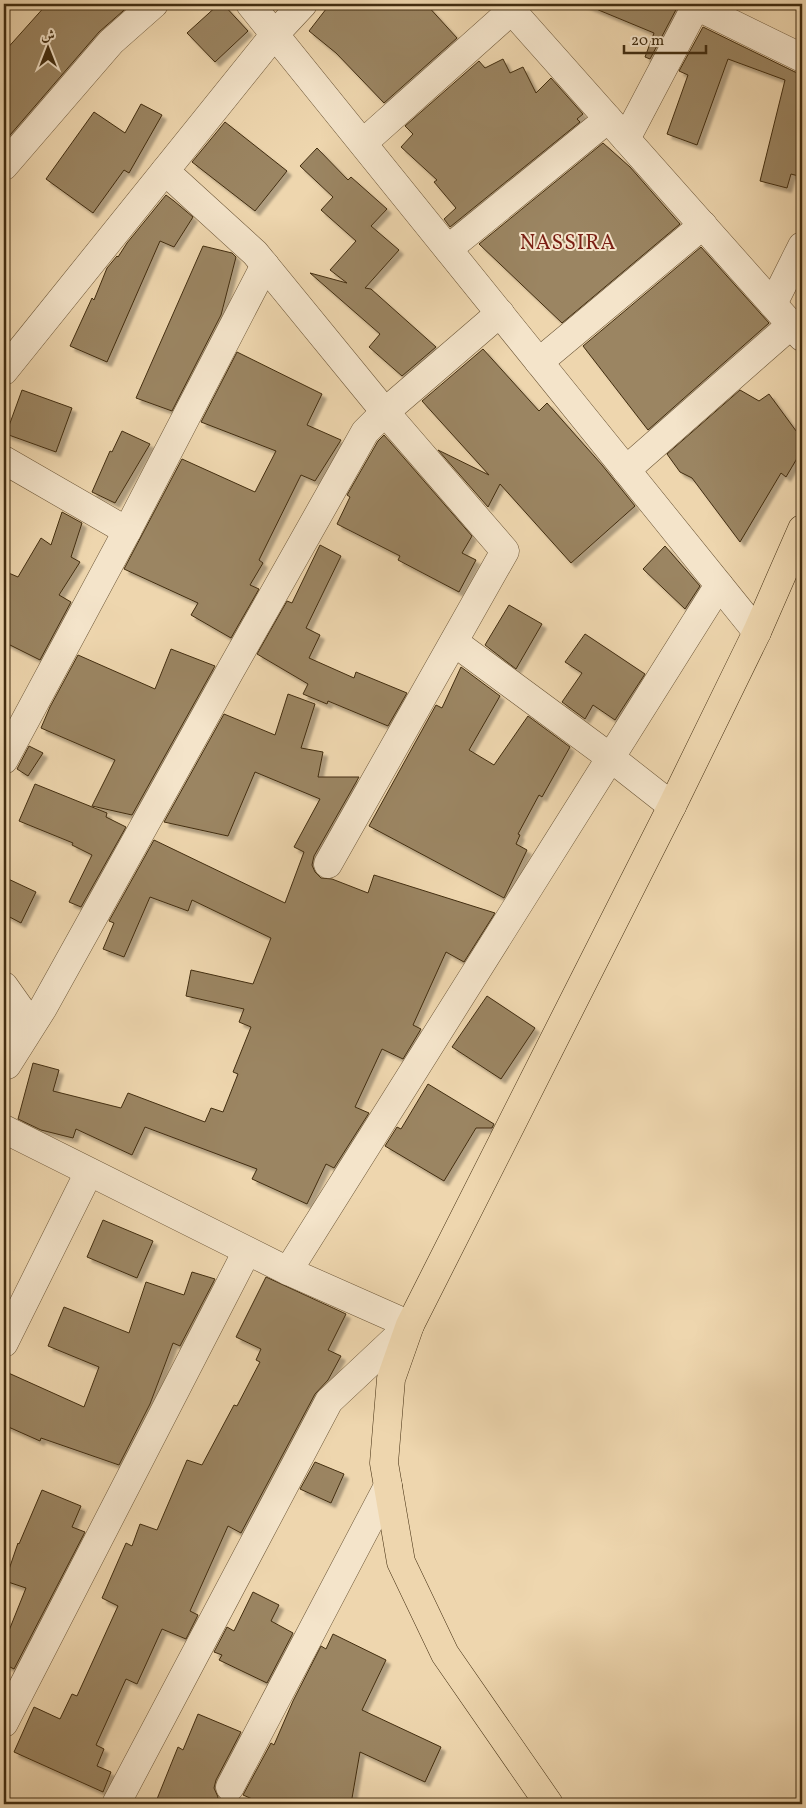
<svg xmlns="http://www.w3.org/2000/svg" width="806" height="1808" font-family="Vollkorn,Amiri,serif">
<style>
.building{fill:#9b8562;stroke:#422d10;filter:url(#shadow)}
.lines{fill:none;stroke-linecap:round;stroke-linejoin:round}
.minor-casing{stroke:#6d5738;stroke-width:29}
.major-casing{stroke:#422d10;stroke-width:29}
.minor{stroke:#f4e4ca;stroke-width:28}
.major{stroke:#eed6ae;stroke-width:28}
.labels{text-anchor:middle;stroke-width:4;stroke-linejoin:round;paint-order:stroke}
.quarter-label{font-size:21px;letter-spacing:1px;fill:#7a1f14;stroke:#f4e4ca}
</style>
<defs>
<filter id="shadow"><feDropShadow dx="4.5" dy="4.5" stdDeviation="1" flood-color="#0004"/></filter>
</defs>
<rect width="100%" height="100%" fill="#eed6ae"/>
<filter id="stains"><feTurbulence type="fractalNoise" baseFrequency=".004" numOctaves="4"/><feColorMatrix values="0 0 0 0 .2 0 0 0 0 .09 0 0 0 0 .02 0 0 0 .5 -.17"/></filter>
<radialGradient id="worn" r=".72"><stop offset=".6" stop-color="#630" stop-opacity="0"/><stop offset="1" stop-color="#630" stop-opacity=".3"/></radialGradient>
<!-- building -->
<g class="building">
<path d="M47,4h84l-32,28 -95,110v-90z"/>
<path d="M219,4h4l25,27 -33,31 -28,-29z"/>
<path d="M330,4h96l31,34 -73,65 -48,-50 -27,-22z"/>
<path d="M584,4h95l-29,55 -5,-2 9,-24z"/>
<path d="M703,27l92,45 7,2v103l-11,-3 -4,14 -27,-7 25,-101 -57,-21 -31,86 -30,-11 21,-59 -9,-4z"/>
<path d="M503,59l7,14 13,-6 13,26 15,-15 32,36 -6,5 3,3 -130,105 -6,-8 12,-11 -22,-26 3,-2 -36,-33 12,-13 -8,-8 74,-65 6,7z"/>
<path d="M141,104l21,11 -33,58 -5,-3 -31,43 -47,-34 48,-67 31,21z"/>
<path d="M225,122l62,49 -32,40 -63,-49z"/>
<path d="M603,143l27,24 50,57 -118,99 -83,-79z"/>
<path d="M317,148l31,32 3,-3 36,32 -16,17 28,24 -34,38 6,1 65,58 -34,29 -33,-29 11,-13 -70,-61 37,10 -17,-13 26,-29 -35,-31 12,-13 -33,-31z"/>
<path d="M166,195l8,6 19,16 -19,30 -14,-6 -53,121 -37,-16 22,-48 2,2 13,-32 10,-12 1,1 9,-14z"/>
<path d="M203,246l29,7 4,4 -15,58 -49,96 -36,-13z"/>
<path d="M701,247l68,76 -121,107 -65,-84z"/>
<path d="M483,349l56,62 8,-8 55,62 33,41 -64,57 -71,-79 -12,23 -50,-57 51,25 -67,-74z"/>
<path d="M237,352l85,42 -15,31 34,15 -26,41 -14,-6 -42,85 4,3 -13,22 9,4 -28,49 -40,-23 7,-12 -74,-34 58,-110 73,33 21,-41 -75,-29z"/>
<path d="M22,390l50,18 -16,44 -50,-18z"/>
<path d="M740,390l19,11 10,-7 33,45v11l-16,27 -5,-4 -41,69 -48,-64 -12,-6 -13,-18z"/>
<path d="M122,431l28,13 -35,59 -23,-11 18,-41 2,1z"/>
<path d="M384,435l88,101 -10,17 14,7 -17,32 -61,-32 2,-4 -63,-32 13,-27 -3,-2 31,-54z"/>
<path d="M62,512l20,11 -11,34 9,5 -21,33 12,7 -31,58 -36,-18v-71l14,6 23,-39 10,7z"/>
<path d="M320,545l21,11 -35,72 14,7 -11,23 45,20 2,-6 51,21 -19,33 -60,-25 -1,3 -24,-10 5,-10 -51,-30 30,-53 5,2z"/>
<path d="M665,546l35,40 -15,23 -42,-40z"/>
<path d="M509,605l33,19 -26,45 -31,-24z"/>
<path d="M585,634l60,40 -30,46 -22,-15 -8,14 -23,-17 20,-29 -17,-11z"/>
<path d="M171,649l44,17 -83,149 -40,-9 23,-46 -74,-32 9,-21 28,-52 77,34z"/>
<path d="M461,667l39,29 -31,54 25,15 34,-49 42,31 -28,50 -3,-2 -21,39 2,1 -4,9 11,6 -23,48 -135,-72 67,-121 6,3z"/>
<path d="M288,694l27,10 -14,44 22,4 -5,25h41l-45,79 -2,9 3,7 6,6 11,1 36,14 6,-18 121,38 -31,49 -18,-10 -33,73 8,4 -18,30 -21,-10 -27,58 14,6 -35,55 -8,-4 -19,40 -55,-25 5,-10 -112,-42 -13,28 -56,-26 -3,9 -32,-8 -23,-11 15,-56 26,7 -6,21 68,17 7,-15 77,29 6,-14 12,4 15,-38 -5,-2 18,-45 -12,-5 5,-13 -58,-13 5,-26 62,14 18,-46 -79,-38 -4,11 -38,-14 -26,60 -21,-8 11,-26 -5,-2 45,-81 131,63 19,-51 -10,-5 26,-48 -65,-27 -27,64 -64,-14 60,-108 51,21z"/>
<path d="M29,746l14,7 -15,23 -11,-7z"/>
<path d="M35,784l72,29 -1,4 20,10 -45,80 -12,-5 23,-47 -20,-10 1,-2 -54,-22z"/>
<path d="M4,877l32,15 -15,31 -17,-9z"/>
<path d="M487,996l48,32 -34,51 -49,-32z"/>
<path d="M428,1084l66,40 -2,4h-16l-32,53 -59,-35 12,-19 4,2z"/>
<path d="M103,1220l50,21 -16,37 -50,-21z"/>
<path d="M192,1272l23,7 -35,67 -7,-3 -23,61 -31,61 -78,-27 -1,3 -36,-16v-54l80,36 15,-40 -51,-21 16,-39 65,26 17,-51 38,13z"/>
<path d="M266,1277l80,37 -18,36 13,6 -13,24 -13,14 -74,139 -13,-7 -38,85 8,4 -12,24 -24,-10 -25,55 -11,-5 -30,66 8,4 -7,17 14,6 -8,20 -89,-40 20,-45 26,12 12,-25 5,2 41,-90 -16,-8 24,-55 6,3 8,-22 17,6 30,-70 15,5 32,-60 3,1 23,-44 -4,-2 5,-11 -25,-12z"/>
<path d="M315,1462l29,12 -13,29 -31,-14z"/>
<path d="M42,1490l39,16 -9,21 13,5 -71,137 -10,-5v-21l22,-55 -21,-7 13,-38 1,1z"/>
<path d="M253,1592l26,13 -8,16 22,12 -26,50 -48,-23 3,-5 -8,-3 13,-25 7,4z"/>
<path d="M333,1634l53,26 -24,50 79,37 -16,35 -65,-30 -9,52h-87l-21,-9 28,-52 3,2 19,-44 28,-55 5,3z"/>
<path d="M198,1714l43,18 -25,48 -2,8 4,9 -3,7h-60l23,-57 5,3z"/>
</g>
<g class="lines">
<!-- minor casing -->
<g class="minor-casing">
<g id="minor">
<path d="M250,4l507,628"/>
<path d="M506,4l296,333"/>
<path d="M696,6l106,52"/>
<path d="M626,139l71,-135"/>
<path d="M363,143l149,-133"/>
<path d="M4,166l107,-124 43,-38"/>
<path d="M165,171l90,82 130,159 120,139 -177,313"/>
<path d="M448,249l160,-130"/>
<path d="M773,304l29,-58"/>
<path d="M539,362l164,-137"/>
<path d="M4,371l271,-337 28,-30"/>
<path d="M4,460l123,71"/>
<path d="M626,470l165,-145"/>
<path d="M454,642l157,116 61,48"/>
<path d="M4,760l123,-229 138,-266"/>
<path d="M4,986l17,24 -8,36"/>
<path d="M7,1065l36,-57 186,-335 136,-241 20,-20 115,-99"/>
<path d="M4,1129l284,142 122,54 -81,76 -213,403"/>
<path d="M288,1271l431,-686"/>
<path d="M4,1343l85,-171"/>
<path d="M4,1723l243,-472"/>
<path d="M230,1787l158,-301"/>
</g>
</g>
<!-- major casing -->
<g class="major-casing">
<path id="major" d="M549,1804l-104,-150 -44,-92 -17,-99 7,-84 19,-54 262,-519 85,-174 45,-103"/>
</g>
<!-- minor -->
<use href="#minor" class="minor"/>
<!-- major -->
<use href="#major" class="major"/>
</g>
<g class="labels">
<!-- quarter labels -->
<g class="quarter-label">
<text x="568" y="249">NASSIRA</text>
</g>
</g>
<!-- margin -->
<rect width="806" height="1808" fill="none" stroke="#eed6ae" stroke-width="20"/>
<rect x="5" y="5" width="796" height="1798" fill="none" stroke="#422d10" stroke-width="2.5"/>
<rect x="10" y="10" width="786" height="1788" fill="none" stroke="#422d10"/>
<!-- north arrow -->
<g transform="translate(48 48)" stroke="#f4e4ca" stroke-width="4" paint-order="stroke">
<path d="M0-4L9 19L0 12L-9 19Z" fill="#422d10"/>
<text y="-8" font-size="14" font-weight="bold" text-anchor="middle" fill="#422d10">ش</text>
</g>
<!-- scale -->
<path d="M624 45v8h82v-8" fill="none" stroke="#422d10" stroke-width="2.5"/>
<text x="631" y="45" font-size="15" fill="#422d10" stroke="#f4e4ca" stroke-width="4" paint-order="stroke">20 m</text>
<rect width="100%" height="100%" filter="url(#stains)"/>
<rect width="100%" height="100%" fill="url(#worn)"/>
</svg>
